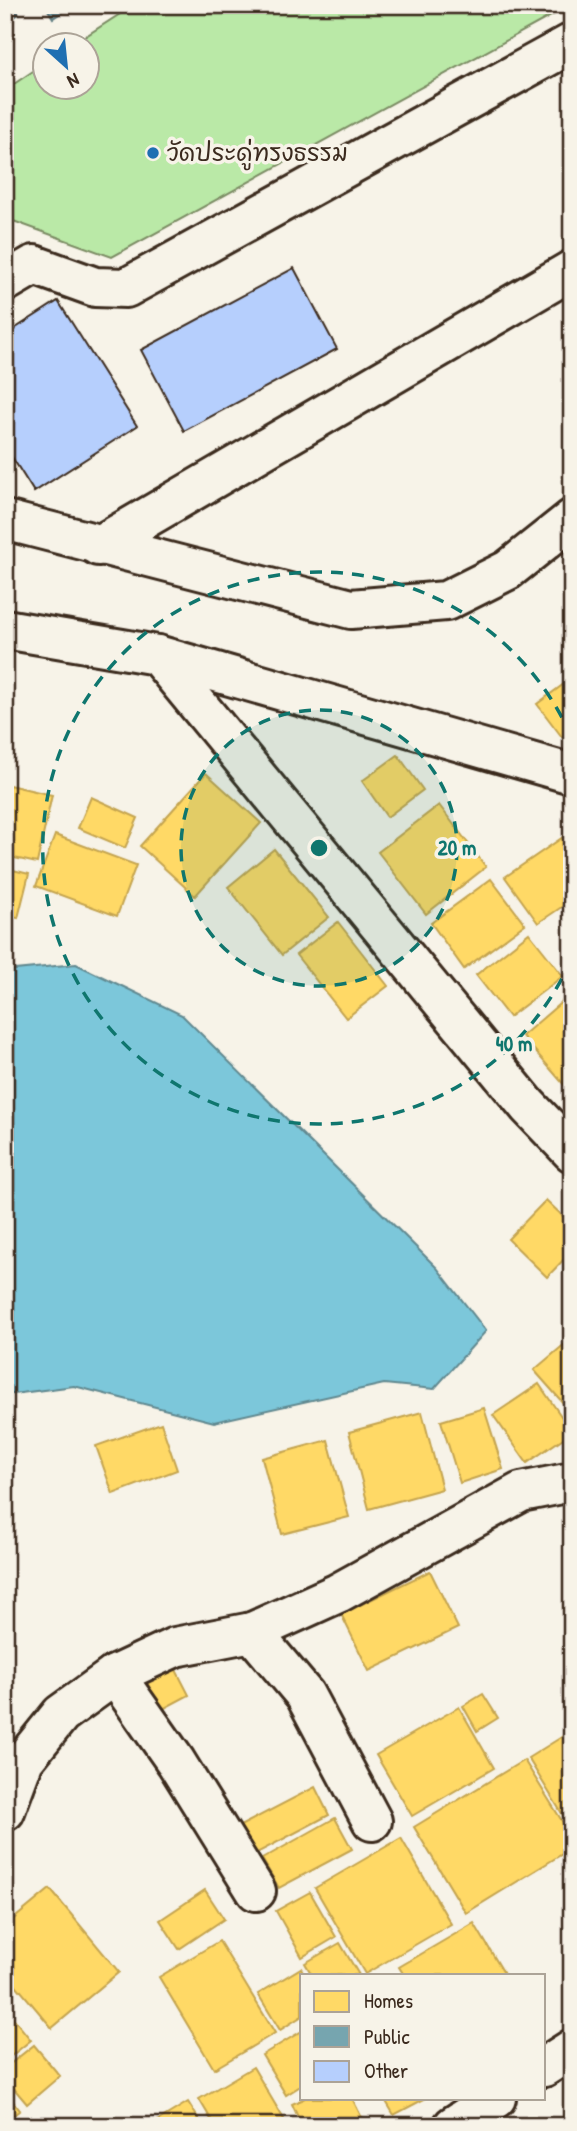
<svg xmlns="http://www.w3.org/2000/svg" width="577" height="2131" font-family="'Patrick Hand','Playpen Sans Thai',sans-serif">
<style>
.green{fill:#bae9a7;stroke:#7a8a62;stroke-width:2}
.water{fill:#7bc7da;stroke:#61888f;stroke-width:2}
.homes{fill:#ffd966;stroke:#c4a450;stroke-width:2}
.public{fill:#76a5af;stroke:#648084;stroke-width:2}
.building{fill:#b6cffd;stroke:#3b2a1e;stroke-width:2}
.lines{fill:none;stroke-linecap:round;stroke-linejoin:round}
.minor-casing{stroke:#3b2a1e;stroke-width:44}
.minor{stroke:#f7f3e8;stroke-width:38}
.ring{fill:none;stroke:#0f766e;stroke-width:3.5;stroke-dasharray:12 9}
.poi-dot{fill:#1f6fb2;stroke:#f7f3e8;stroke-width:2.5}
.labels{text-anchor:middle;stroke-width:7;stroke-linejoin:round;paint-order:stroke}
.poi-label{font-size:24px;fill:#3b2a1e;stroke:#f7f3e8;text-anchor:start}
.centre{fill:#0f766e;stroke:#f7f3e8;stroke-width:3.5}
.ring-label{font-size:21px;text-anchor:middle;font-weight:bold;fill:#0f766e;stroke:#f7f3e8;stroke-width:7;stroke-linejoin:round;paint-order:stroke}
</style>
<rect width="100%" height="100%" fill="#f7f3e8"/>
<filter id="ink" filterUnits="userSpaceOnUse"><feTurbulence type="fractalNoise" baseFrequency=".0143" numOctaves="2"/><feDisplacementMap in="SourceGraphic" scale="14" xChannelSelector="R" yChannelSelector="G"/><feConvolveMatrix kernelMatrix="1 2 1 2 8 2 1 2 1" color-interpolation-filters="sRGB"/></filter>
<g filter="url(#ink)">
<!-- green -->
<path class="green" d="M134,5h437l-459,252 -107,-39v-128l40,-27 1,25h42v-42l-16,-1z"/>
<!-- water -->
<path class="water" d="M76,964l106,51 255,253 49,63 -52,58 -50,-5 -170,38 -140,-36 -69,9v-424z"/>
<!-- homes -->
<g class="homes">
<path d="M572,678v52l-10,7 -25,-33z"/>
<path d="M398,755l25,35 -36,27 -25,-36z"/>
<path d="M206,773l55,50 -66,73 -55,-50z"/>
<path d="M9,785l43,10 -15,68 -32,-7v-54z"/>
<path d="M91,797l47,21 -13,30 -47,-20z"/>
<path d="M439,805l47,62 -60,47 -48,-62z"/>
<path d="M572,831v69l-34,23 -33,-46z"/>
<path d="M55,835l81,30 -19,51 -81,-30z"/>
<path d="M274,849l55,68 -47,38 -54,-68z"/>
<path d="M5,868l24,6 -11,44 -13,-3z"/>
<path d="M491,879l34,45 -61,45 -33,-46z"/>
<path d="M338,922l50,64 -42,32 -50,-63z"/>
<path d="M529,933l34,43 -54,41 -33,-42z"/>
<path d="M572,993v101l-50,-58z"/>
<path d="M546,1200l26,25v26l-25,26 -39,-38z"/>
<path d="M572,1338v75l-38,-43z"/>
<path d="M539,1384l33,48 -45,31 -34,-48z"/>
<path d="M484,1408l19,61 -43,14 -19,-62z"/>
<path d="M422,1412l20,77 -73,20 -20,-77z"/>
<path d="M161,1423l16,47 -64,24 -17,-48z"/>
<path d="M328,1440l21,77 -67,17 -20,-76z"/>
<path d="M430,1571l28,57 -89,43 -28,-57z"/>
<path d="M172,1662l17,33 -28,15 -17,-33z"/>
<path d="M483,1694l15,24 -21,13 -14,-25z"/>
<path d="M459,1707l35,61 -82,48 -36,-61z"/>
<path d="M568,1733l4,6v91l-44,-72z"/>
<path d="M524,1760l48,77v11l-106,65 -52,-86z"/>
<path d="M315,1787l14,28 -74,39 -15,-28z"/>
<path d="M335,1818l17,31 -73,39 -17,-29z"/>
<path d="M401,1838l50,86 -86,50 -50,-86z"/>
<path d="M50,1889l69,83 -67,56 -47,-56v-46z"/>
<path d="M205,1890l19,29 -45,30 -19,-29z"/>
<path d="M310,1892l26,45 -34,20 -26,-46z"/>
<path d="M474,1923l31,52h-101l-5,-8z"/>
<path d="M219,1941l56,92 -61,36 -55,-92z"/>
<path d="M340,1943l19,32h-47l-7,-12z"/>
<path d="M301,1968l4,7h-3v41l-22,14 -22,-36z"/>
<path d="M5,2008l26,32 -26,21z"/>
<path d="M302,2031v54l-16,10 -24,-40z"/>
<path d="M34,2045l26,31 -33,28 -22,-26v-10z"/>
<path d="M253,2067l35,59h-73l-16,-27z"/>
<path d="M5,2092l15,18 -15,12z"/>
<path d="M305,2098h47l14,28h-64l-10,-22z"/>
<path d="M384,2098h42l-32,17z"/>
<path d="M188,2102l15,24h-54z"/>
</g>
<!-- public -->
<g class="public">
<path d="M5,5h8l6,9 -14,9z"/>
<path d="M45,5h28l-20,13z"/>
</g>
<!-- building -->
<g class="building">
<path d="M294,268l43,81 -153,82 -43,-81z"/>
<path d="M58,301l79,125 -103,66 -29,-46v-111z"/>
</g>
<g class="lines">
<!-- minor casing -->
<g class="minor-casing">
<g id="minor">
<path d="M5,282l29,-17 61,22 31,1 446,-245"/>
<path d="M5,520l346,89 95,-8 62,-31 64,-51"/>
<path d="M98,546l474,-276"/>
<path d="M5,629l152,26 415,119"/>
<path d="M157,655l371,451 44,46"/>
<path d="M252,1632l86,-39 183,-101 51,-10"/>
<path d="M115,1675l61,87 80,129"/>
<path d="M5,1811l19,-51 37,-46 54,-39 60,-28 77,-15 53,63 67,126"/>
<path d="M544,2067l28,-18"/>
<path d="M453,2126l43,-28"/>
</g>
</g>
<!-- minor -->
<use href="#minor" class="minor"/>
</g>
</g>
<!-- distance rings -->
<circle cx="319" cy="848" r="138" fill="#0f766e" fill-opacity=".12"/>
<g class="ring">
<circle cx="319" cy="848" r="138"/>
<path d="M571 960A276 276 0 1 1 571 736"/>
</g>
<!-- markers -->
<circle class="poi-dot" cx="153" cy="153" r="7"/>
<g class="labels">
<!-- poi labels -->
<g class="poi-label">
<text x="167" y="161">วัดประดู่ทรงธรรม</text>
</g>
</g>
<circle cx="319" cy="848" r="10" class="centre"/>
<g class="ring-label">
<text x="457" y="855">20 m</text>
<text x="514" y="1051">40 m</text>
</g>
<!-- margin -->
<rect width="577" height="2131" fill="none" stroke="#f7f3e8" stroke-width="28"/>
<rect x="14" y="14" width="549" height="2103" fill="none" stroke="#3b2a1e" stroke-width="2.5" filter="url(#ink)"/>
<!-- legend -->
<rect x="300" y="1974" width="245" height="126" fill="#f7f3e8" stroke="#aca397" stroke-width="2"/>
<rect x="314" y="1991" width="35" height="21" fill="#ffd966" stroke="#aca397" stroke-width="2"/>
<text x="364" y="2008" font-size="21" fill="#3b2a1e">Homes</text>
<rect x="314" y="2026" width="35" height="21" fill="#76a5af" stroke="#aca397" stroke-width="2"/>
<text x="364" y="2044" font-size="21" fill="#3b2a1e">Public</text>
<rect x="314" y="2061" width="35" height="21" fill="#b6cffd" stroke="#aca397" stroke-width="2"/>
<text x="364" y="2078" font-size="21" fill="#3b2a1e">Other</text>
<!-- north arrow -->
<g transform="translate(66 66) rotate(153)"><circle r="33" fill="#f7f3e8" stroke="#aca397" stroke-width="2"/>
<path d="M0-5L12 26L0 18L-12 26Z" fill="#1f6fb2"/>
<text y="-10" font-size="19" font-weight="bold" text-anchor="middle" fill="#3b2a1e">N</text>
</g>
</svg>
